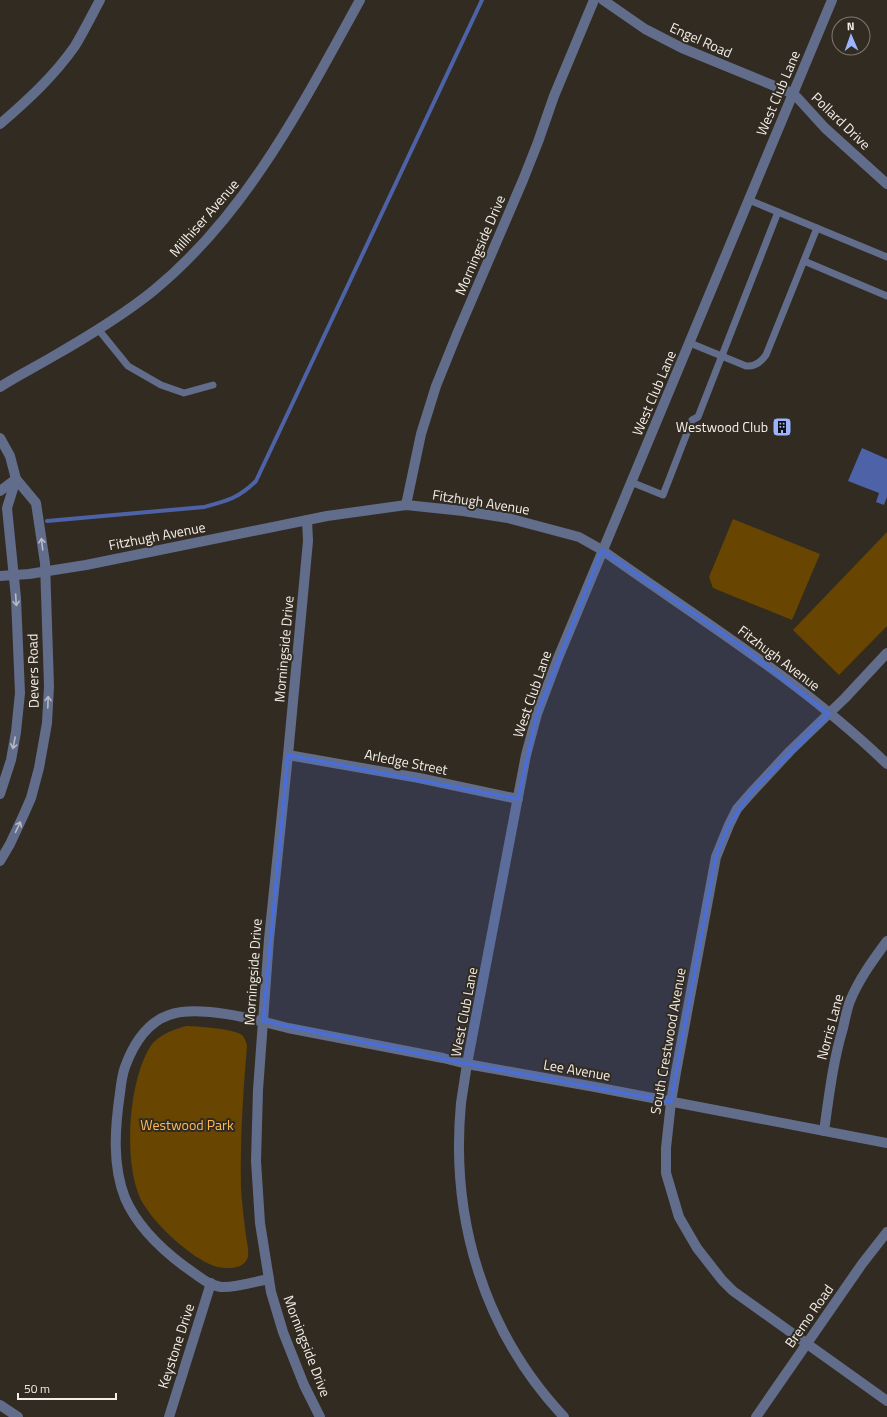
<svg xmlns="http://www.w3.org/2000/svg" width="887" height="1417" font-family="'Titillium Web',sans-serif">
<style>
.green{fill:#684500}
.water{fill:#4e63a7}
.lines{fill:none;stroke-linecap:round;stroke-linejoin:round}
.stream{stroke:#4e63a7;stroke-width:4}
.service{stroke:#626d8c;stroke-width:7}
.minor{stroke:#626d8c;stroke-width:10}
.tertiary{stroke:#626d8c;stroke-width:10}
.oneway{stroke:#b8bac3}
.marked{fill:#486edb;fill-opacity:0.2;stroke:#486edb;stroke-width:3;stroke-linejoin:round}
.labels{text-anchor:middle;stroke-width:4;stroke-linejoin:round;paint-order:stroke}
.street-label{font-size:14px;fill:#f2eee8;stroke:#322b22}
.poi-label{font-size:14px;fill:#f2eee8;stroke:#322b22;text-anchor:end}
.park-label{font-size:14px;fill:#fdba52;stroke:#322b22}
</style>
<rect width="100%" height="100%" fill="#322b22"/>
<!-- green -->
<g class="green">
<path d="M733,519l87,35 -28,66 -79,-32 -4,-11z"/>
<path d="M887,532v94l-48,49 -46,-45z"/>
<path d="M186,1026c10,0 49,3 56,9 3,3 4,7 5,11 -4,47 -7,95 -6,142 1,16 3,32 5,48 1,6 3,15 2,21 -3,8 -9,10 -16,11 -6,0 -12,0 -18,-2 -24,-9 -57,-40 -70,-61 -22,-36 -16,-123 6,-158 8,-12 22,-17 36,-21z"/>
</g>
<!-- water -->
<path class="water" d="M862,448l25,11v38l-3,8 -8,-3 3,-9 -31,-12z"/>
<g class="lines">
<!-- stream -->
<path class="stream" d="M47,521l157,-14c23,-6 35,-9 52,-26l226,-481"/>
<!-- service -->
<g class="service">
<path d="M749,200l138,57"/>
<path d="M804,261l83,35"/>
<path d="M98,329l30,37 33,19 23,8 29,-8"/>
<path d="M690,343l56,23c9,1 15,-4 20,-11l51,-127"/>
<path d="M631,482l32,13 29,-75 6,-3 80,-205"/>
</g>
<!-- minor -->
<g class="minor">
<path d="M603,0l42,29 37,19 112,46 31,34 62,56"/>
<path d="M0,124c28,-24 54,-48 75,-78 9,-15 17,-31 25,-46"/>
<path d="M0,387c17,-11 35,-20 52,-30 35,-20 70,-41 101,-66 94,-77 149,-186 207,-291"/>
<path d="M0,438l10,18 6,23 20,24 9,60 4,123 -2,37 -8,45 -8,30 -7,16 -14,30 -10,17"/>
<path d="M0,491l16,-12"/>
<path d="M406,505l15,-71 15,-48 21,-52 66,-154 15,-38 16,-46 40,-96"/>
<path d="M307,520l1,21 -20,214 -19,184 -11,151 -2,71 4,62 11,69 12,40 21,53 16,32"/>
<path d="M0,576l29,-2 57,-9 241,-49 79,-11 57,6 45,7 71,19 23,13c97,69 199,131 285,214"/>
<path d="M887,653l-42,45 -55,53 -39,42 -14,16 -8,16 -13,32 -40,215 -5,30 -5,46v25l13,44 18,31 25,32 11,11 154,110"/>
<path d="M288,755l131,23 99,21"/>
<path d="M0,794l11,-34 5,-28 4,-39 -4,-95 -9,-90 9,-29"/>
<path d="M824,1131c5,-35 9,-70 19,-103 2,-9 4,-19 7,-27 9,-22 23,-41 37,-60"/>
<path d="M269,1279c-16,3 -33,9 -48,8 -14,-2 -26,-14 -37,-21 -24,-18 -47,-40 -59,-68 -13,-33 -10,-71 -5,-105 1,-9 2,-18 5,-26 8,-22 21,-44 44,-52 29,-11 89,5 119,13l155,30 24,6 128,23 292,56"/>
<path d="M169,1417l42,-134"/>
<path d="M564,1417c-80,-85 -114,-198 -103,-314 2,-13 4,-26 6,-39l59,-309 11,-41 21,-56 274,-658"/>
</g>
<!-- tertiary -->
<g class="tertiary">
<path d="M0,1405l18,12"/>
<path d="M756,1417l106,-153 25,-32"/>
</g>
</g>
<!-- one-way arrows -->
<defs><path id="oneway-shaft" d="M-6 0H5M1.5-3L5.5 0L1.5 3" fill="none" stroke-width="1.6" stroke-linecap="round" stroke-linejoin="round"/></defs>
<g class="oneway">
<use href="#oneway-shaft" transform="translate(42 544) rotate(-97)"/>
<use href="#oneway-shaft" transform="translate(16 600) rotate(86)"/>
<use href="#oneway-shaft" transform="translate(48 702) rotate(-88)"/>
<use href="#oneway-shaft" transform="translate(14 743) rotate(101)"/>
<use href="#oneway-shaft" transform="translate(18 827) rotate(-65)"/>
</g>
<!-- marked area -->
<path class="marked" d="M602,550l139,96 88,68 -78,79 -22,32 -13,32 -45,245 -204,-38 -204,-43 25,-266 230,44 19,-85z"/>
<!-- icons -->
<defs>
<g id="building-square" transform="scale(1)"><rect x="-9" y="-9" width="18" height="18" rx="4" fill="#9cb4fd" stroke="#322b22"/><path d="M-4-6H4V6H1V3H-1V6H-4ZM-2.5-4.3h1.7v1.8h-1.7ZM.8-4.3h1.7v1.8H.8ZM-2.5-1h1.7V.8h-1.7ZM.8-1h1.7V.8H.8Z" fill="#111"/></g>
</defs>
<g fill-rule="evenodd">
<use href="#building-square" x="782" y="427"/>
</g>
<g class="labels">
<!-- street labels -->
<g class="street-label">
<text transform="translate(701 40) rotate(24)" y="5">Engel Road</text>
<text transform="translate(778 93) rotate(-67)" y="5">West Club Lane</text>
<text transform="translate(841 121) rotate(44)" y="5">Pollard Drive</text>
<text transform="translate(204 218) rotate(-49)" y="5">Millhiser Avenue</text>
<text transform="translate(480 245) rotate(-67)" y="5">Morningside Drive</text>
<text transform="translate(654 393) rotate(-67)" y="5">West Club Lane</text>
<text transform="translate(481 502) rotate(9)" y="5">Fitzhugh Avenue</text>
<text transform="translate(157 536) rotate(-11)" y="5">Fitzhugh Avenue</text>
<text transform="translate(284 649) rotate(-85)" y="5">Morningside Drive</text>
<text transform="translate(779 658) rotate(37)" y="5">Fitzhugh Avenue</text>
<text transform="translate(33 671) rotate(-91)" y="5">Devers Road</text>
<text transform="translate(532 694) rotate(-71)" y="5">West Club Lane</text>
<text transform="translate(406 762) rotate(11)" y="5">Arledge Street</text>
<text transform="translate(253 972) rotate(-86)" y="5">Morningside Drive</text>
<text transform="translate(464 1012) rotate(-79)" y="5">West Club Lane</text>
<text transform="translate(830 1027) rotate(-75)" y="5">Norris Lane</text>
<text transform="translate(668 1041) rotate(-80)" y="5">South Crestwood Avenue</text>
<text transform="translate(577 1070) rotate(10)" y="5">Lee Avenue</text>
<text transform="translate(809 1316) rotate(-55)" y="5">Bremo Road</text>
<text transform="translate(176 1346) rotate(-72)" y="5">Keystone Drive</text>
<text transform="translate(307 1346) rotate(69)" y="5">Morningside Drive</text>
</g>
<!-- poi labels -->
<g class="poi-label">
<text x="768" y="432">Westwood Club</text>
</g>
<!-- park labels -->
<g class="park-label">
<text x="187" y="1130">Westwood Park</text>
</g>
</g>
<!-- north arrow -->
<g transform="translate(851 36) rotate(358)"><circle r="19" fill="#322b22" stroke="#7f7971"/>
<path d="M0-3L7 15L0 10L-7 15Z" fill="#9cb4fd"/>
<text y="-6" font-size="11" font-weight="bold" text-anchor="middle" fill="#f2eee8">N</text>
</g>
<!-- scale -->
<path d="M18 1393v6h98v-6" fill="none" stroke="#f2eee8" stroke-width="2"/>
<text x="24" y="1393" font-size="12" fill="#f2eee8" stroke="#322b22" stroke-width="3" paint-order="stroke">50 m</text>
</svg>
